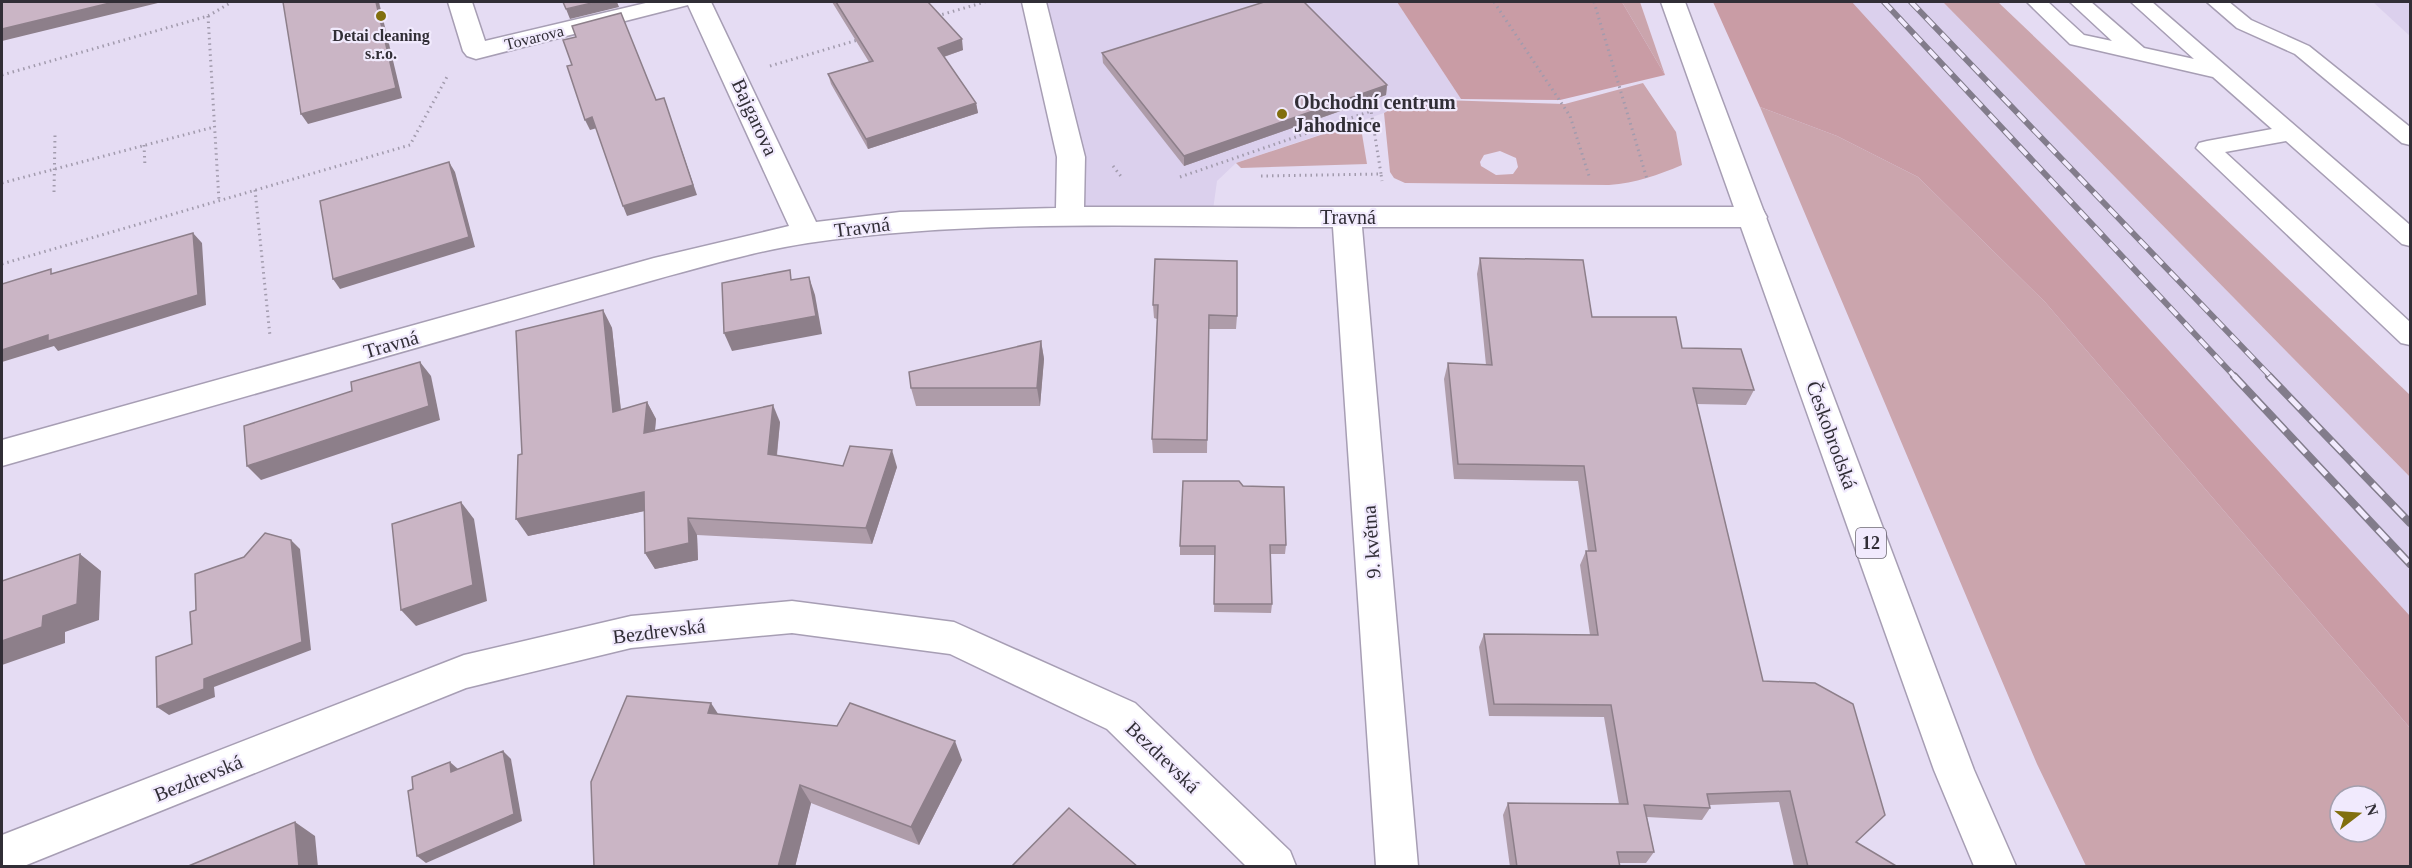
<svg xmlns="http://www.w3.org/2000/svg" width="2412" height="868" font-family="Georgia,serif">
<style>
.built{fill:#dbd0ed}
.green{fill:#cba5ad;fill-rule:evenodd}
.forest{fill:#c99ca5}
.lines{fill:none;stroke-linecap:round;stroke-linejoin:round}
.lane-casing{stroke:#a79eb4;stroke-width:3}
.street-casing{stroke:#a79eb4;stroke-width:3}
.primary-casing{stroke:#a79eb4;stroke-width:3}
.path{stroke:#a29bad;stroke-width:3;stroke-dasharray:1.5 4;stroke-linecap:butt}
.lane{fill:#fff;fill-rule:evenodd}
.street{fill:#fff;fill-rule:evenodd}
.primary{fill:#fff;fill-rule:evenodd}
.rail-far1-casing{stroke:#827c8b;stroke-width:6}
.rail-casing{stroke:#827c8b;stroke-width:8}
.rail-far1{stroke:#f1eafd;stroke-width:4;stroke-dasharray:11;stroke-linecap:butt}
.rail{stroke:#f1eafd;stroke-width:5;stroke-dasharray:15;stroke-linecap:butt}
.wall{fill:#ae9ca9}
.shaded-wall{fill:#8d7f8a}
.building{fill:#cab5c5;stroke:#8d7f8a;stroke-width:1.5}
.poi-dot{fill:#816f0e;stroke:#f1eafd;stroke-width:2}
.labels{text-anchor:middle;stroke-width:4.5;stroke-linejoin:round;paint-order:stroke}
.far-poi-label{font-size:16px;font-weight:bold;fill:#312e36;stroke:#f1eafd}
.far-street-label{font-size:16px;fill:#312e36;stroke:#f1eafd}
.shield{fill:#f1eafd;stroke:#6b6672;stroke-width:1.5}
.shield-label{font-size:18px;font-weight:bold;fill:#312e36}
.poi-label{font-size:20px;font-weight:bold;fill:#312e36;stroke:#f1eafd;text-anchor:start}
.street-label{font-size:20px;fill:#312e36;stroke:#f1eafd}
</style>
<rect width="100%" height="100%" fill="#e5dcf3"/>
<!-- built -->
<g class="built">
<path d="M1034,2h363l64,97h-51l-26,14 -148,50 -19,18 -5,36h-142l1,-60z"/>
<path d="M1852,2h91l467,475v139z"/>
<path d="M2373,2h37v34z"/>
</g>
<!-- green -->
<g class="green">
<path d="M1622,2h18l25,73z"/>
<path d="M1943,2h55l412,393v82z"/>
<path d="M1643,83l33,49 6,33c-24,10 -46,18 -73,20l-204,-2 -11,-5 -4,-6 -6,-59 26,-14 155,5zM1500,151l16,7 2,9 -5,7 -17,1 -15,-9 -1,-4 4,-7z"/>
<path d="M1760,107l77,29 81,41 127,125 365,426v138h-324l-49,-102zM2340,796h36v36h-36z"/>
<path d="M1360,122l7,42 -126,4 -5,-5z"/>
</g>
<!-- forest -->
<g class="forest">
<path d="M1397,2h225l43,73 -105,25 -99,-1z"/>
<path d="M1713,2h139l558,614v112l-365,-426 -127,-125 -81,-41 -77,-29z"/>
</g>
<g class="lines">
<!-- lane casing -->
<g class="lane-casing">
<g id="lane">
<path d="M2027,2h21l36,33 28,6 -42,-39h21l53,46 50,11 -63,-57h21l258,223v21l-8,-2 -116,-103 -61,11 185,170v23l-9,-2 -205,-195 3,-5 8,-2 65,-12 -59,-52 -143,-33z"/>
<path d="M2207,2h22l22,18 58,26 101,81v18l-8,-2 -107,-89 -58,-26z"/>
</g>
</g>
<!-- street casing -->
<g class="street-casing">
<g id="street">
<path d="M448,2h24l13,39 165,-39h61l105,220 84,-10 156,-4 1,-51 -35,-155h24l39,155 -1,50h669l10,3 4,7 -4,7 -10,3h-391l56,639h-42l-43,-639c-171,0 -355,-9 -525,16 -52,8 -103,23 -154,37l-652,186v-26l652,-182 135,-32 -101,-221 -212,54 -9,-3 -4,-5z"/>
<path d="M792,601l162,21 181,81 155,148 6,15h-50l-139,-137 -157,-75 -158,-21 -161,15 -165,40 -442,178h-22v-31l462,-180 167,-39z"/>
</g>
</g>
<!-- primary casing -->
<g class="primary-casing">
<path id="primary" d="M1661,2h24l289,768 42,96h-42l-40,-96z"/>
</g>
<!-- path -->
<g class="path">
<path d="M1494,2l76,114 20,63"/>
<path d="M1594,2l53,177"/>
<path d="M208,16l11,185"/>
<path d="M937,16l48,-14"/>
<path d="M770,66l91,-27"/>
<path d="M2,75l206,-59 24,-14"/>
<path d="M144,145l1,22"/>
<path d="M1113,166l10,13"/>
<path d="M1261,176l120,-2 1,7"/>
<path d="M1180,177l191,-66 10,63"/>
<path d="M2,183l212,-56"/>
<path d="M255,190l15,146"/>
<path d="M54,192l1,-57"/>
<path d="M2,264l408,-119 38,-70"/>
</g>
<!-- lane -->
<use href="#lane" class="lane"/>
<!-- street -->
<use href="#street" class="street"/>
<!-- primary -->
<use href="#primary" class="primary"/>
<!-- rail-far1 casing -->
<g class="rail-far1-casing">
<g id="rail-far1">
<path d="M1884,2l351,375"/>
<path d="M1911,2l360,375"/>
</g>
</g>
<!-- rail casing -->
<g class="rail-casing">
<g id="rail">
<path d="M2234,376l176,188"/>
<path d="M2269,376l141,147"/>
</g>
</g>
<!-- rail-far1 -->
<use href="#rail-far1" class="rail-far1"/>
<!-- rail -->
<use href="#rail" class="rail"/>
</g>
<!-- wall -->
<g class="wall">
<path d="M832,2h4l127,48 -19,7 32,46 2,10 -110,36 -37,-65 -3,-10 41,-12z"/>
<path d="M1102,53l285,32 -1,10 -202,71 -81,-103z"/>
<path d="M1480,258l112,59 90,31 72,42 -8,15 -50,-1 67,277 93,161 42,25h-104l-15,-65 -69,3v3l-8,12 -55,-3 7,35 -8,11h-27l1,4h-110l-7,-52 5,-12 111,1 -15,-87 -115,-1 -10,-69 5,-13 106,1 -10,-70 6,-14h2l-10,-70 -124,-2 -10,-100 4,-16 38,2 -9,-91z"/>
<path d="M1153,305l84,11 -1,13h-27l-2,124h-54l-1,-14 5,-120 -3,-1z"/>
<path d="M603,310l9,18 9,82 26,-8 9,17 -1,11 125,-8 -3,34 66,10 54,1 -25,77 -175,-9 1,25 -43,9 -10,-16 -1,-42 -116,25 -6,-82z"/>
<path d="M1041,341l3,18 -4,47h-124l-5,-18z"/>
<path d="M1286,545l-1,9h-15l2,50 -1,9 -57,-1 1,-57h-35v-9z"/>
<path d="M719,715l243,45 -43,85 -108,-42 -16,64h-201z"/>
</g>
<!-- shaded-wall -->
<g class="shaded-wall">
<path d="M114,2h48l-160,39v-12z"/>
<path d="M376,2h3l23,96 -94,26 -7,-10z"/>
<path d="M596,2h21l2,5 -49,12 -4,-10z"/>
<path d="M962,39l1,11 -23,8 -2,-10z"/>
<path d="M1387,85l-1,10 -202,71v-10z"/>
<path d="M664,98l33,97 -70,21 -4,-10z"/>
<path d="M976,103l2,10 -110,36 -2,-10z"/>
<path d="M592,117l5,11 -7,2 -5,-10z"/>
<path d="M449,162l6,10 20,75 -135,42 -7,-10z"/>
<path d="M193,233l9,10 4,62 -148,46 -4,-5 -52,16v-12l46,-15z"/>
<path d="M809,277l6,18 7,39 -90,17 -8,-18z"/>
<path d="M603,310l9,18 11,102 -10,-18z"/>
<path d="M1041,341l3,18 -4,47 -3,-18z"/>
<path d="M420,362l11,14 9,44 -179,60 -14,-14z"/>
<path d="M647,402l9,17 -3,31 -9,-17z"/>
<path d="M773,405l7,17 -5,49 -7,-17z"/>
<path d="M892,450l5,17 -25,77 -6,-16z"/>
<path d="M644,492l10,17 -126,27 -12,-17z"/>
<path d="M461,502l13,17 13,82 -71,25 -15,-16z"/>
<path d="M688,518l9,17 1,25 -43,9 -10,-16z"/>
<path d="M291,540l9,9 11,101 -97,37 1,10 -46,18 -12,-8z"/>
<path d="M80,554l21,17 -2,49 -34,12v11l-63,22v-24l41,-25z"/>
<path d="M711,703l13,20 -16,-10z"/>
<path d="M955,741l7,19 -43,85 -8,-18z"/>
<path d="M503,751l8,8 11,62 -96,42 -9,-7z"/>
<path d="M450,762l8,7 -7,3z"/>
<path d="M800,785l11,18 -16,64h-17z"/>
<path d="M295,822l20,14 3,31h-19z"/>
</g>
<!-- building -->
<g class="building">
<path d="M2,2h112l-112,27z"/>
<path d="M283,2h93l20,86 -95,26z"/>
<path d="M563,2h33l-30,7z"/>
<path d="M836,2h92l34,37 -24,9 38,55 -110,36 -38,-65 45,-13z"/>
<path d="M1264,2h40l83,83 -203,71 -82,-103z"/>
<path d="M621,13l35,87 8,-2 29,87 -70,21 -31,-89 -7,3 -18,-54 5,-1 -9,-25 13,-3 -4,-11z"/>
<path d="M449,162l20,75 -136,42 -13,-78z"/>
<path d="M193,233l5,62 -150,46v-6l-46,15v-66l49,-15v5z"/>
<path d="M1480,258l103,2 9,57h84l6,31 59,1 13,41 -61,-2 70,293 52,2 38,21 32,111 -29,27 42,25h-90l-18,-76 -83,3 3,14 -66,-3 10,47h-37l3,15h-103l-9,-64 120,1 -17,-99 -117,-1 -10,-70 114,1 -12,-84h10l-12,-85 -126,-2 -10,-101 44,2z"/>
<path d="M1155,259l82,2v55l-28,-1 -2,125 -55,-1 6,-134h-5z"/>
<path d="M790,270l1,10 18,-3 7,39 -92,17 -2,-50z"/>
<path d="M603,310l10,102 34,-10 -3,31 129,-28 -5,49 75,12 7,-20 42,4 -26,78 -178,-10 1,25 -44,10 -1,-61 -128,27 2,-64 4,-1 -6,-123z"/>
<path d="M1041,341l-4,47h-126l-2,-16z"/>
<path d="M420,362l9,44 -182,60 -3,-40 108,-35 -1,-9z"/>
<path d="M1183,481h56l4,5 41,1 2,58h-16l2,59h-58l1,-58h-35z"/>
<path d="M461,502l12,83 -72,25 -9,-86z"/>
<path d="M265,533l26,7 11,102 -98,37v10l-47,18 -1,-50 36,-13 -2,-32 6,-2 -1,-36 49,-17z"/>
<path d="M80,554l-3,50 -34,12 -1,11 -40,14v-60z"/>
<path d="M627,696l84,7 -3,10 129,13 13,-23 105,38 -44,86 -111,-42 -22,82h-184l-3,-85z"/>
<path d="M503,751l11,63 -97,42 -9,-65 5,-2 -1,-12 38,-15 1,10z"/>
<path d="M1069,808l69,59h-127z"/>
<path d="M295,822l4,45h-113z"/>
</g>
<!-- markers -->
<g class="poi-dot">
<circle cx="381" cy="16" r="6"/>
<circle cx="1282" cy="114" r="6"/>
</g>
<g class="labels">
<!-- far-poi labels -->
<g class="far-poi-label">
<text x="381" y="41">Detai cleaning<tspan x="381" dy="18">s.r.o.</tspan></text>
</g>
<!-- far-street labels -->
<g class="far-street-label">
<text transform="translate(534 37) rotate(-14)" y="6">Tovarova</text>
</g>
<!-- shield labels -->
<rect class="shield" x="1856" y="528" width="30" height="30" rx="4.5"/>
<g class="shield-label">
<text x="1871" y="549">12</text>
</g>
<!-- poi labels -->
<g class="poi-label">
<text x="1294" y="109">Obchodní centrum<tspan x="1294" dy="23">Jahodnice</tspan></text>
</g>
<!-- street labels -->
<g class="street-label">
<text transform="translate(755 117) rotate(65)" y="7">Bajgarova</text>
<text x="1348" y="224">Travná</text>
<text transform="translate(862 227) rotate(-7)" y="7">Travná</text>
<text transform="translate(391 344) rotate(-16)" y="7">Travná</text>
<text transform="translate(1832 435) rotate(70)" y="7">Českobrodská</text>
<text transform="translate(1371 542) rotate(-94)" y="7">9. května</text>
<text transform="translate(659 631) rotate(-7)" y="7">Bezdrevská</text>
<text transform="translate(1163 757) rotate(44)" y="7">Bezdrevská</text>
<text transform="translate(198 778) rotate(-22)" y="7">Bezdrevská</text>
</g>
</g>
<!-- border -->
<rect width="2412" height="868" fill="none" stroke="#312e36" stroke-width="6"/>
<!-- north arrow -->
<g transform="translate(2358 814) rotate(73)"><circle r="28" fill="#f1eafd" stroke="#a49fad" stroke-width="1.5"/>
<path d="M0-4.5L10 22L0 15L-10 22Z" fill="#816f0e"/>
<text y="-9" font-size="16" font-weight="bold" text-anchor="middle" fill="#312e36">N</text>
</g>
</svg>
